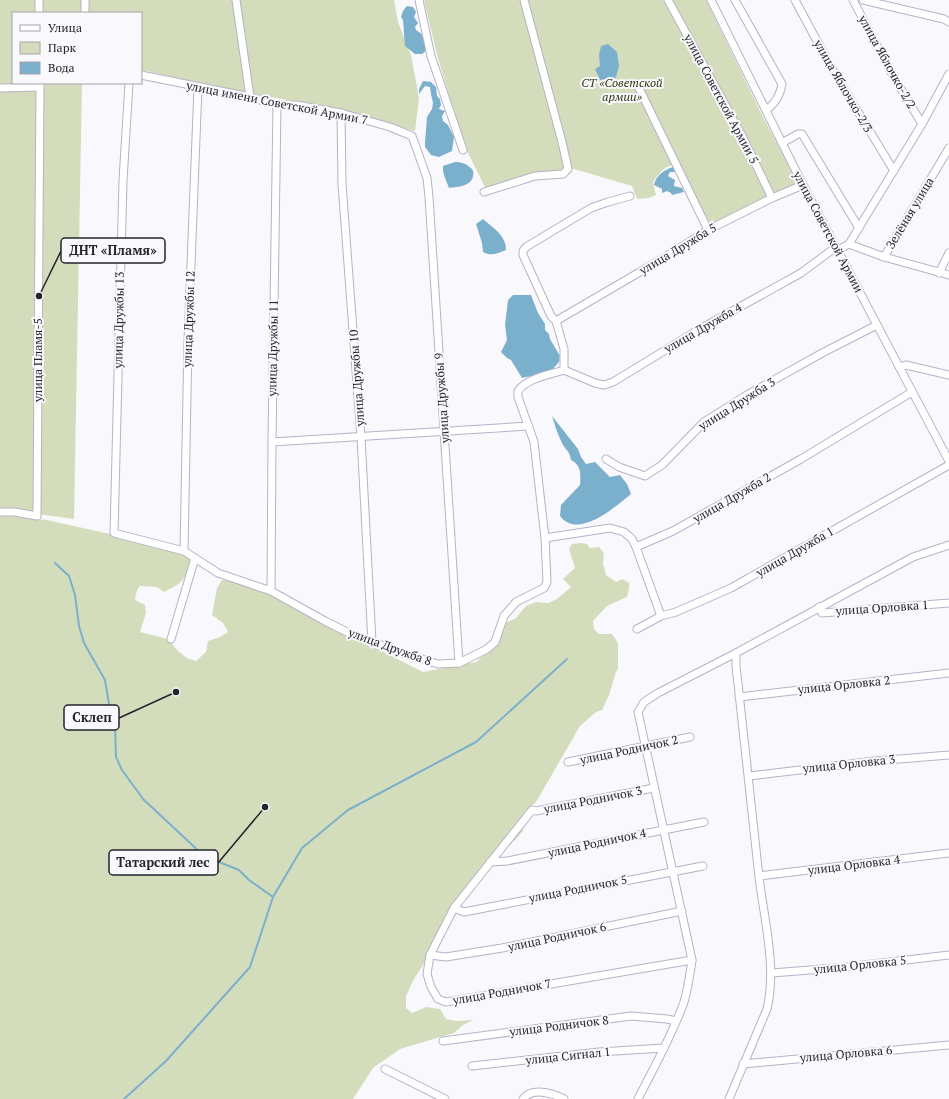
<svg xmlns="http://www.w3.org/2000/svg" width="949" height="1099" font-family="'PT Serif',serif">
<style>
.green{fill:#d4ddbb}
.water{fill:#7bb0cc}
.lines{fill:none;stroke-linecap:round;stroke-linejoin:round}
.stream{stroke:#7bb0cc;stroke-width:2}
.minor-casing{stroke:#b8b1c7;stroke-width:9}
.minor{stroke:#fff;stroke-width:7}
.labels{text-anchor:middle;stroke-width:4;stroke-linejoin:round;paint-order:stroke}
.street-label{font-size:12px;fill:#26232c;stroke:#f9f8fd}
.park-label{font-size:12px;font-style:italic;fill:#2e350e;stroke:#f9f8fd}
.leader{fill:none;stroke:#26232c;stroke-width:1.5}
.callout-dot{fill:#26232c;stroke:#f9f8fd;stroke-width:1.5}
.callout{fill:#f9f8fd;stroke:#26232c;stroke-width:1.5}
.callout-label{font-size:13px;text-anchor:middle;font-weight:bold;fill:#26232c}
</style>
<rect width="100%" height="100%" fill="#f9f8fd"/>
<!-- green -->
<g class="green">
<path d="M0,0h82v13h-69v70h69l-8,436 -74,-10z"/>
<path d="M89,0h305l4,22 13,33 8,43 -4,33 -80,-23 -82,-14 -112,-24v-57h-52z"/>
<path d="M424,0h282l57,117 36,67 -86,40 -5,-3 -29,-57c-14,1 -18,7 -26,18l3,13 -7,3 -12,1 -5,-13 -58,-17 -10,1 -28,2 -9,5 -41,12 -22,-44 -27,-90z"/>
<path d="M0,515l47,5 99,22 32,10 14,8c-8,21 -8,22 -28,32l-7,-5 -17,-1 -3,4 -2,10 10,5 1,8 -6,19 28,7 10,12 9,7 9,3 10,-9 2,-11 12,-4 8,-5 -5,-9 -11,-8 5,-27 5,-8 10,1 39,14 152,77 53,-10 20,-19 9,-20 11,-5 10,-12 10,-4 12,1 9,-4 14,-12 -8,-8 12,-11 -6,-19 3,-5 8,-1 7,1 3,4 9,-1 5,6 -1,11 3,11 10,7 6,-3 7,4v6l-2,8 -20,9 -14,15 1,8 5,5h13l6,9v26l-2,3 -7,23 -7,15 -6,2 -16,14 -44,76 -12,10 -1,19 -8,9 -25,18 -42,53 -22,49 -13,21 -7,15v12l6,5 14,-6 14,2 6,10 10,2 17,-1 -10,5 -9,8 -54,16 -27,19 -20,31h-353z"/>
</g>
<!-- water -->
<g class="water">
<path d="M407,6l6,1 3,5 -2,5 4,6 -3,4 1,3c9,5 9,10 11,20l-5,4h-7l-10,-8 -2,-26 -2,-3 2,-6z"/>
<path d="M608,44l9,8 2,14 -3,11 -8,5 -8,-2 -5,-11 5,-3 -1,-11 2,-9z"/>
<path d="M423,81l8,1 5,5 1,9 3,3 1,6 -2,4 6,2 -3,5 1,5 5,4 6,12 -2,14 -13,6 -8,-2 -6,-8v-5l2,-25 5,-8 1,-6 -2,-9 -1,-7 -5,-1 -6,8v-5z"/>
<path d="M455,162c8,0 11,2 17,7 1,2 2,4 1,7 -1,10 -16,11 -24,12 -2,-6 -7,-15 -6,-22z"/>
<path d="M673,167l2,2 1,3h-6l-2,4 7,4 -1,6 8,2 2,4 -12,3 -1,-2 -4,-2 -5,2v-4l-8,-4c2,-10 10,-15 19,-18z"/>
<path d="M483,219c10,9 23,16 23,31 -8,3 -15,7 -23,2l-1,-9 -6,-19z"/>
<path d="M513,295h18l7,18 7,11v6l4,4 1,5 10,17 -1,6 -6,7 -9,4 -22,5 -11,-18 -4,-2 -6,-6 6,-12 -2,-15 3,-25z"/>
<path d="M552,416l26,33 3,8 5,7 9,-2 15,15 10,-2 7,9 4,10c-16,13 -53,46 -71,22l1,-11 19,-20c1,-11 1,-20 -9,-25 -1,-9 -5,-9 -9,-17 -4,-8 -7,-17 -10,-27z"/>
</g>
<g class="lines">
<!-- stream -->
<g class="stream">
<path d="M55,563l14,13 6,19 4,31 5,17 21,37 5,30 5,16 1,31 6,13 21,29 61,57 35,14 10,10 24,17 -23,70 -84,94 -42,38"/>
<path d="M273,897l29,-49 46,-38 128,-68 91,-83"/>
</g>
<!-- minor casing -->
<g class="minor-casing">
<g id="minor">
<path d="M39,0v13"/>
<path d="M85,0v13"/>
<path d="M236,0l14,97"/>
<path d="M419,0l12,56 32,94"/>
<path d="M668,0l74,136 30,62"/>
<path d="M711,0l92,185 146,276"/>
<path d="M735,0l47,84c-2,12 -7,20 -16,26"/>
<path d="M795,0l37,69 62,102"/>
<path d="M853,0l39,74 30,50"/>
<path d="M863,0l81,19 5,3"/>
<path d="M141,75l109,22 27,8h19l45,8 49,14 22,9 15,42 2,19 30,466"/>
<path d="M129,83l-6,97 -9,353 70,18 34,22 53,18 54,30 24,12 56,21 33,10 21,-1 28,-14 8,-7 9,-26 12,-14 28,-14 3,-6 -2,-44 -11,-96 -16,-45v-6c9,-13 31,-16 46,-21"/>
<path d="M637,84l71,146"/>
<path d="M0,88l40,-1"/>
<path d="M341,113l1,71 19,253 11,205"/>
<path d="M782,143l16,-9h4l57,94"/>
<path d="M484,192l51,-16 28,-2 5,-5 -6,-27 -38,-142"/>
<path d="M849,244l73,-120 27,-50"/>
<path d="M838,250l11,-6 35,13 65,18"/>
<path d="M884,257l65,-109"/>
<path d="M939,273l10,-20"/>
<path d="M556,321l106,-62 46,-29 64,-32 31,-13"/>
<path d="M556,321l-5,-5 -28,-61v-4l3,-4 65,-39 17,-6 22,-6"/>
<path d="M556,321l8,28v21"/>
<path d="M899,367l7,-2 43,10"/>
<path d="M564,370l31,13 9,2 9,-3 87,-53 101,-56 35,-26"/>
<path d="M272,442l257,-16"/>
<path d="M606,459l13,8 26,9 17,-11 42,-43 43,-27 77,-43 53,-27"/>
<path d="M0,512h15l22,4 3,-433"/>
<path d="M545,538l65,-10 14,4 8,7 4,8 37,-16 128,-72 111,-67"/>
<path d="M636,547l25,69"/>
<path d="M184,551l4,-210 10,-254"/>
<path d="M271,591l1,-149 5,-337"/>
<path d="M819,607l3,6 127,-10"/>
<path d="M637,629l24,-13 15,-4 55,-24 218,-123"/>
<path d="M171,639l24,-81"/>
<path d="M739,697l210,-24"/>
<path d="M568,762l122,-25"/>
<path d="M749,776l126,-15 74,-6"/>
<path d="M654,788l-118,23 -4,-1 -78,98 -24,47 -3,19 4,13 7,12 8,3 246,-42"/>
<path d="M490,862l17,-1 197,-39"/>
<path d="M759,876l190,-23"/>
<path d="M454,908l10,4 239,-46"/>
<path d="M430,955l16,2 56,-9 180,-37"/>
<path d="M772,973l75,-6 102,-12"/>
<path d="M443,1041l188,-25 36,3 9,2"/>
<path d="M743,1064l206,-19"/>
<path d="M472,1066l127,-14 65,-4"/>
<path d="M385,1069l60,30"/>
<path d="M523,1099c9,-12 29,-6 41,0"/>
<path d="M638,1099c16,-32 34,-63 46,-97 4,-13 6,-28 8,-42l-54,-248 6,-10 14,-9 78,-40 177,-96 36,-12"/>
<path d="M729,1099l38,-90c10,-42 -3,-90 -8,-132 -8,-71 -15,-141 -23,-211v-13"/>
</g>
</g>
<!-- minor -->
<use href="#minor" class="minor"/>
</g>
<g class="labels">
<!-- street labels -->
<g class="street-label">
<text transform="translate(887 62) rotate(61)" y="4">улица Яблочко-2/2</text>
<text transform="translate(843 86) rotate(60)" y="4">улица Яблочко-2/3</text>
<text transform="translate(721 99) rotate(62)" y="4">улица Советской Армии 5</text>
<text transform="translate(277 103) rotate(11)" y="4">улица имени Советской Армии 7</text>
<text transform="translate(910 213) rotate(-59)" y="4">Зелёная улица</text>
<text transform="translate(828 232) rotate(62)" y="4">улица Советской Армии</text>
<text transform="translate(678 249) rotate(-31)" y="4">улица Дружба 5</text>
<text transform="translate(189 319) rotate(-88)" y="4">улица Дружбы 12</text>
<text transform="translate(119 320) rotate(-89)" y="4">улица Дружбы 13</text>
<text transform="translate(703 328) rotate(-30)" y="4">улица Дружба 4</text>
<text transform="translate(273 348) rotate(-89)" y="4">улица Дружбы 11</text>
<text transform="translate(38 360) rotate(-90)" y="4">улица Пламя-5</text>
<text transform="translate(357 378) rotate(-94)" y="4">улица Дружбы 10</text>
<text transform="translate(442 398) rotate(-94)" y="4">улица Дружбы 9</text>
<text transform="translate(737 404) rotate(-32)" y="4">улица Дружба 3</text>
<text transform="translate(732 498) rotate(-30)" y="4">улица Дружба 2</text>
<text transform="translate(795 552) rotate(-30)" y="4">улица Дружба 1</text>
<text transform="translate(882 608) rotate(-4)" y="4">улица Орловка 1</text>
<text transform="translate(390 647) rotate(20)" y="4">улица Дружба 8</text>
<text transform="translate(844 685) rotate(-6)" y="4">улица Орловка 2</text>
<text transform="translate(629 750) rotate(-12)" y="4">улица Родничок 2</text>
<text transform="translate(849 764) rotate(-6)" y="4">улица Орловка 3</text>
<text transform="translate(593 800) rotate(-11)" y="4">улица Родничок 3</text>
<text transform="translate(597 843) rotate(-12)" y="4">улица Родничок 4</text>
<text transform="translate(854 865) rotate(-7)" y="4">улица Орловка 4</text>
<text transform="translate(578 889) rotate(-11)" y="4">улица Родничок 5</text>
<text transform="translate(557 937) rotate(-12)" y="4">улица Родничок 6</text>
<text transform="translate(860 965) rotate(-6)" y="4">улица Орловка 5</text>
<text transform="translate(502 992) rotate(-10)" y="4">улица Родничок 7</text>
<text transform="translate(559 1026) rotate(-7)" y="4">улица Родничок 8</text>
<text transform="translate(846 1054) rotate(-5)" y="4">улица Орловка 6</text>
<text transform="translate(568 1056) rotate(-6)" y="4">улица Сигнал 1</text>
</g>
<!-- park labels -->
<g class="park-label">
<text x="622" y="87">СТ «Советской<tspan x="622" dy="14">армии»</tspan></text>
</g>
</g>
<!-- callouts -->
<path class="leader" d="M39 296L61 251M176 692L119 718M265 807L218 863"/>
<g class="callout-dot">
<circle cx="39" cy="296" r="4"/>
<circle cx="176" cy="692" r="4"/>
<circle cx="265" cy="807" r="4"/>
</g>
<g class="callout">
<rect x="61" y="238" width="104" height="25" rx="4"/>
<rect x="64" y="705" width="55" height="25" rx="4"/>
<rect x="109" y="850" width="109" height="25" rx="4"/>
</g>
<g class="callout-label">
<text x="113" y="255">ДНТ «Пламя»</text>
<text x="92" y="722">Склеп</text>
<text x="163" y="867">Татарский лес</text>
</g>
<!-- legend -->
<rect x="12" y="12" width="130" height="72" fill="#f9f8fd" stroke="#a5a3a9"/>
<rect x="20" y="25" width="20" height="6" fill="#ffffff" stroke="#a5a3a9"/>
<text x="48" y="32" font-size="12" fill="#26232c">Улица</text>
<rect x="20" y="42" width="20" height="12" fill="#d4ddbb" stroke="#a5a3a9"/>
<text x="48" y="52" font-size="12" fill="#26232c">Парк</text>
<rect x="20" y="62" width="20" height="12" fill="#7bb0cc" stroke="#a5a3a9"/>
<text x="48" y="72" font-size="12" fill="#26232c">Вода</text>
</svg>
